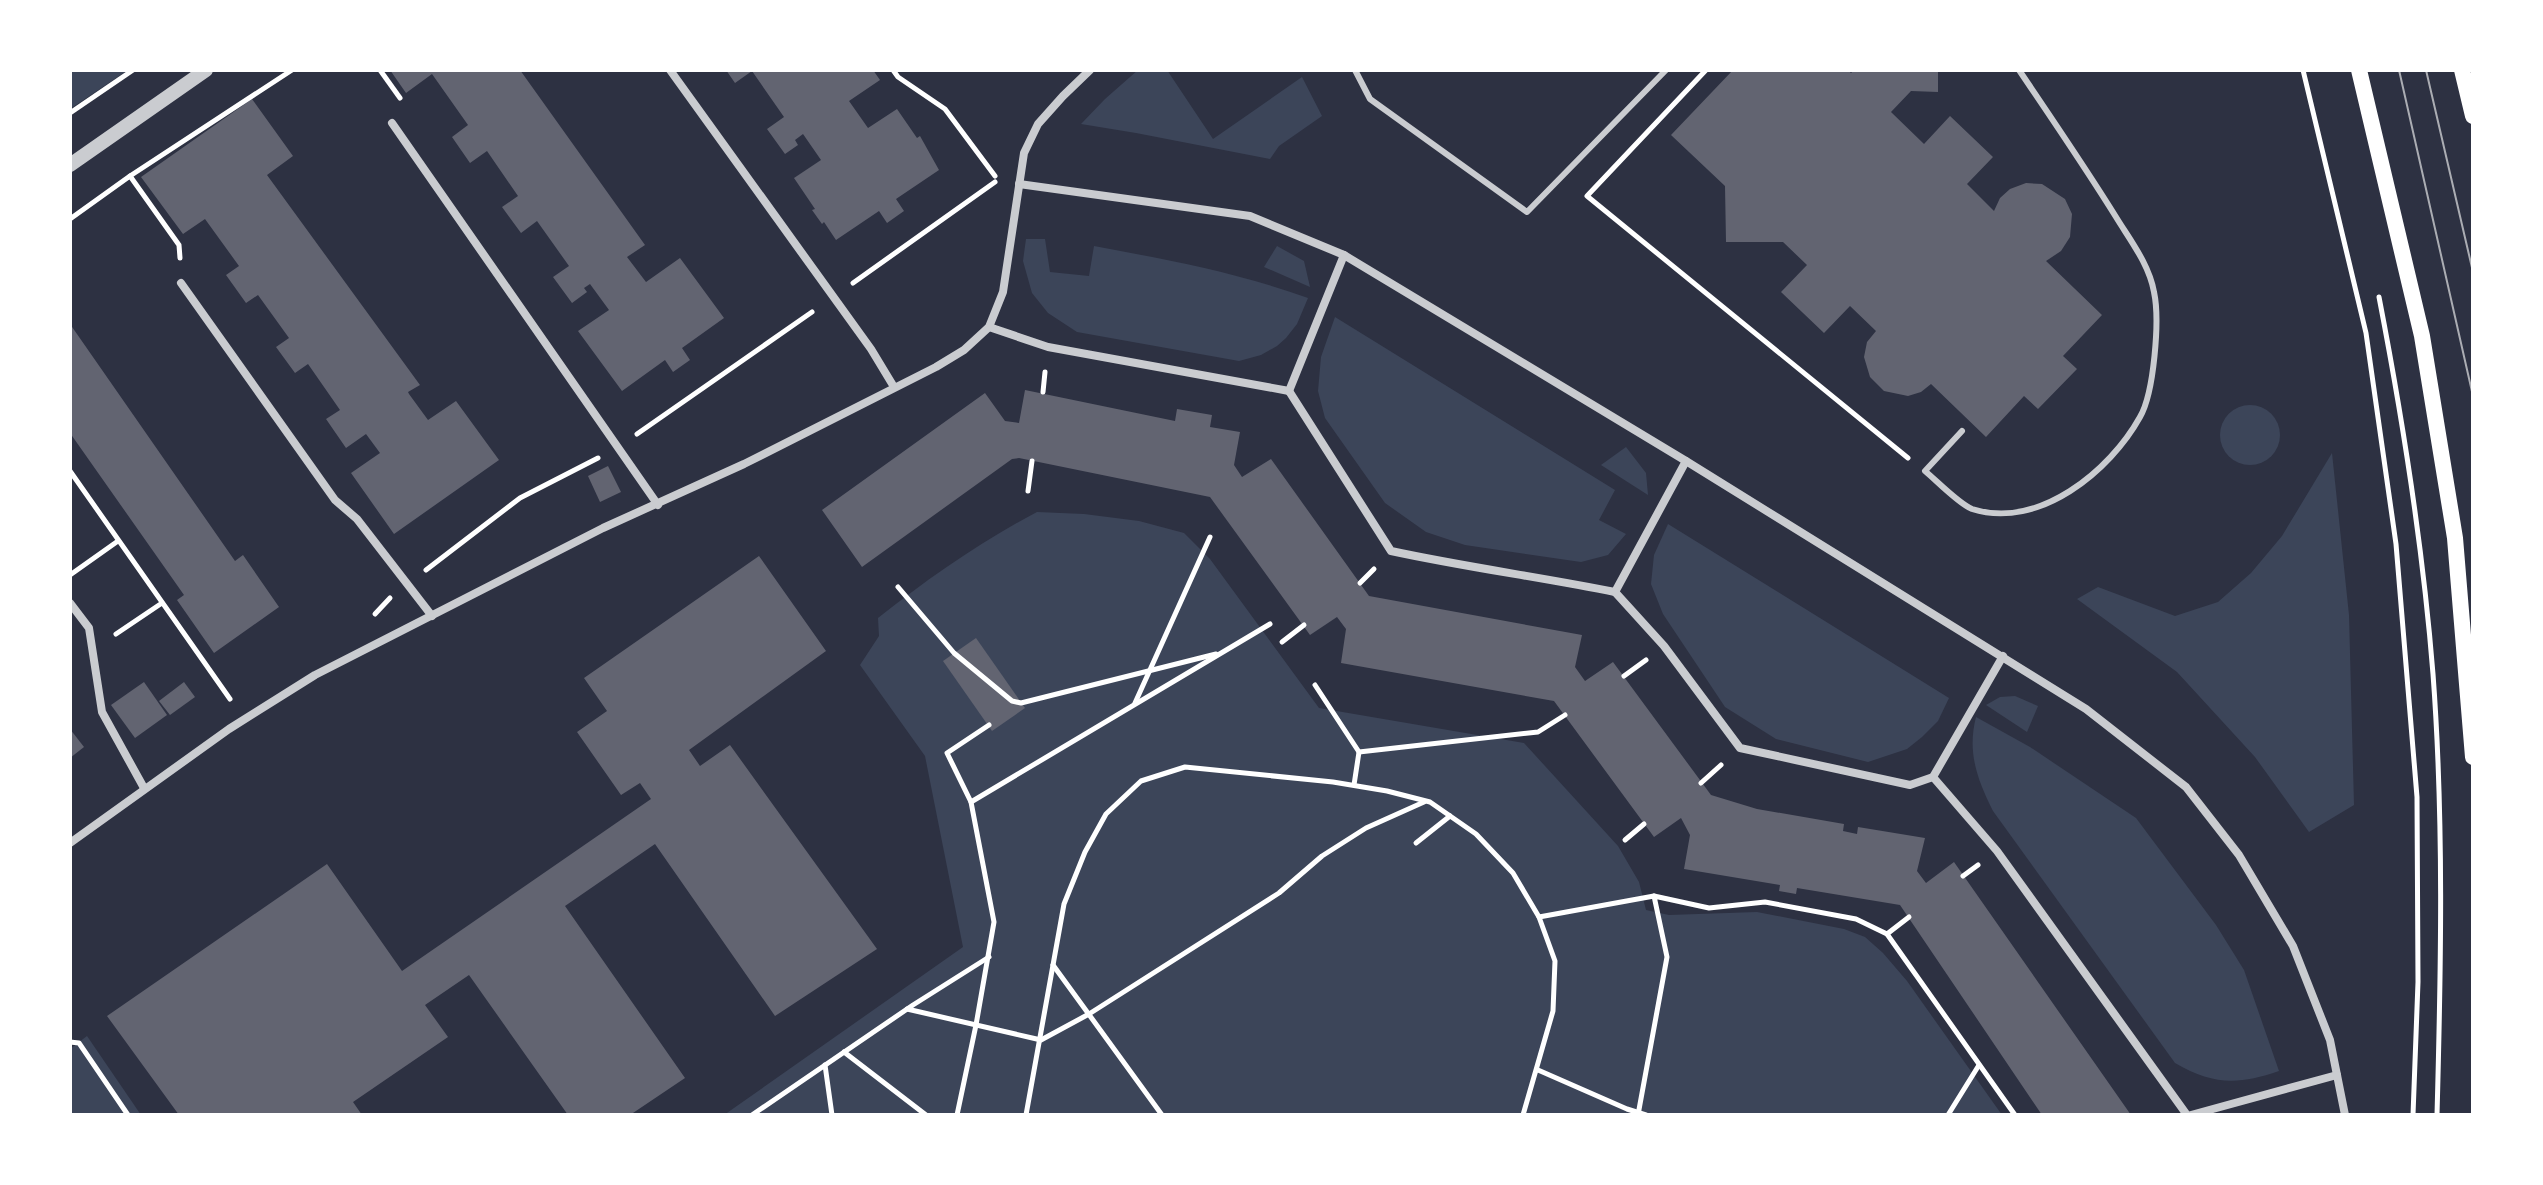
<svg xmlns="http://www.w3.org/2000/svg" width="2543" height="1185" font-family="Lato,sans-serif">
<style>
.green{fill:#3c4559}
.building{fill:#626471}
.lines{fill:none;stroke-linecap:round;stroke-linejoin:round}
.path{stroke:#fff;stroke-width:5}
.service{stroke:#caccd0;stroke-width:6}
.minor{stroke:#caccd0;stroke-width:8}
.tertiary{stroke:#caccd0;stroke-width:14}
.secondary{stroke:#fff;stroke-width:16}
.tram{stroke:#abadb3;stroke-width:2}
</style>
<rect width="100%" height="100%" fill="#2d3142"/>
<!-- green -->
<g class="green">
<path d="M70,70h58l-58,39z"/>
<path d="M1138,70h29l46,69 89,-62 20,39 -43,30 -9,13 -134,-26 -55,-9 24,-25z"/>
<path d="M1026,239h19l5,33 39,4 5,-30c74,14 142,26 214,52l-11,26 -11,14 -9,8 -16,9 -22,6 -162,-29 -29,-19 -16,-20 -9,-32z"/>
<path d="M1277,246l27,15 6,26 -46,-20z"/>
<path d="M1335,317l280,173 -16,30 27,14 -18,21 -27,7 -116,-17 -39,-13 -41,-29 -60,-85 -7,-27 3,-34z"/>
<circle cx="2250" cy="435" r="30"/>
<path d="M1626,447l20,26 2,22 -47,-30z"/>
<path d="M2332,453l17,162 5,190 -45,27 -54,-75 -78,-85 -100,-73 21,-12 77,29 43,-14 33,-29 31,-37z"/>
<path d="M1037,512l47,2 55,7 45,12 26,26 109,149 205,35 94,103 21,36 7,28 23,5 88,-3 87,17 21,8 18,16 24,28 95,134h-1278l239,-168 -38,-191 -65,-91 19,-29 -1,-18c51,-40 102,-76 159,-106z"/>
<path d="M1668,524l281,174 -11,23 -16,16 -15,12 -39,13 -92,-23 -51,-32 -62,-93 -12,-30 3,-29z"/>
<path d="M2015,696l23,10 -11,26 -41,-27 14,-8z"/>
<path d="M1976,717l54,30 106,71 80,107 28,45 35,101c-41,14 -66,14 -104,-8l-182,-252c-16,-32 -26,-59 -17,-94z"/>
<path d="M87,1036l54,79h-71v-66z"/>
</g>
<!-- building -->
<g class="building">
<path d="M390,70h130l125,175 -18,12 19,25 34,-24 44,60 -42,30 8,12 -17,12 -8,-12 -43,31 -44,-60 31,-21 -19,-26 -6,4 3,4 -15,11 -19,-26 16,-11 -32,-45 -16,12 -19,-26 16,-11 -31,-45 -17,12 -18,-26 16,-12 -36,-51 -26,19z"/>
<path d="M726,70h147l7,10 -31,21 19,27 29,-19 20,29 3,-2 19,34 -43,29 8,12 -17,12 -8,-12 -43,29 -12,-18 -2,2 -10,-14 3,-1 -21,-31 27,-18 -18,-26 -8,6 3,5 -13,9 -18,-25 17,-12 -32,-46 -17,12z"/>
<path d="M1733,70h115l3,3 3,-3h84v22l-27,-1 -20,21 33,32 26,-28 43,41 -26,27 27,27 6,-13 10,-9 16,-6 16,1 23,15 7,15 -2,23 -9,14 -15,10 56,54 -39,41 14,13 -39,40 -14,-13 -38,41 -55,-53 -10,8 -13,4 -24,-5 -14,-14 -6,-20 3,-15 9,-11 -26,-25 -26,27 -43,-41 26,-27 -24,-23h-57l-1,-56 -54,-51z"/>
<path d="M252,99l41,57 -26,19 153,210 -12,7 1,2 19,26 28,-19 43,59 -105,74 -43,-61 29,-20 -14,-19 -20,14 -20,-29 14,-9 -32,-46 -13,9 -19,-26 13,-9 -31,-43 -12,8 -20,-28 13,-9 -34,-47 -22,15 -42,-57z"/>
<path d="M70,324l165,237 8,-6 36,52 -65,46 -37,-53 7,-5 -114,-162z"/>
<path d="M1025,390l150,31 2,-12 35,6 -2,12 30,5 -6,33 8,12 29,-18 98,137 213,39 -7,32 10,14 28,-19 98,133 46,14 87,15 -1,7 14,3 1,-7 67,11 -8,33 9,12 28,-21 177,253h-89l-142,-210 -103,-17 -1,6 -17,-3 1,-6 -96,-16 6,-34 -9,-17 -27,19 -100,-136 -213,-38 5,-34 -9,-12 -27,18 -100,-138 -191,-39 -7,1 -150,108 -40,-57 163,-117 20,28 14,2z"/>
<path d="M608,466l13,26 -21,10 -12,-26z"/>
<path d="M759,556l67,95 -137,99 11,16 30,-21 147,204 -102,67 -120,-172 -90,62 120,172 -55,37h-62l-99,-140 -44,30 23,32 -95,65 9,13h-183l-72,-99 220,-152 75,107 249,-172 -11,-16 -19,12 -44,-63 30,-21 -23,-33z"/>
<path d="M976,638l49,70 -33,23 -49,-70z"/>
<path d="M144,682l23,33 -32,23 -24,-33z"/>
<path d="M184,682l11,15 -25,18 -11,-14z"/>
<path d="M70,729l14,18 -14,11z"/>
</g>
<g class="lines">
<!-- path -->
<g class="path">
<path d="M380,70l20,28"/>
<path d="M893,70l5,7 47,32 50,67"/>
<path d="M1706,70l-119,126 321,262"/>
<path d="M2303,70l63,263 30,211 21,253 1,185 -5,133"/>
<path d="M70,113l63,-43"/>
<path d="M130,176l162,-106"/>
<path d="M70,219l60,-43 49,69 1,13"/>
<path d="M853,283l142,-101"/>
<path d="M2379,297c24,124 44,251 54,377 11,147 8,294 4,441"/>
<path d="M1043,392l2,-20"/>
<path d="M637,434l175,-122"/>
<path d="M70,471l160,228"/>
<path d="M1028,491l4,-30"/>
<path d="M426,570l94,-72 78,-40"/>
<path d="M70,575l48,-34"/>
<path d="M1360,583l14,-14"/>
<path d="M898,587l56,66 58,48 9,2 195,-49"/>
<path d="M375,614l15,-16"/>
<path d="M116,634l46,-31"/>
<path d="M1282,642l22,-17"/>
<path d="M1624,676l22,-16"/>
<path d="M1315,685l44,67 179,-20 27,-17"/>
<path d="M1135,703l75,-166"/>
<path d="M989,725l-42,28 24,49 299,-178"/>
<path d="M1701,783l20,-18"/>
<path d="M1354,785l5,-33"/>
<path d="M1625,840l19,-16"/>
<path d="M1416,843l34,-27"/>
<path d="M1963,876l15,-11"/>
<path d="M1539,917l115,-21"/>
<path d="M1887,934l22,-17"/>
<path d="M1053,965l109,150"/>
<path d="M907,1009l134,31 48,-26 190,-121 43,-37 44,-28 58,-26"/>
<path d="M70,1042l9,1 49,72"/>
<path d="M844,1052l82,63"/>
<path d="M825,1065l7,50"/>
<path d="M1538,1070l89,39 19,6"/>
<path d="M752,1115l161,-110 76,-48"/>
<path d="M957,1115l19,-90 18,-103 -23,-120"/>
<path d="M1026,1115l38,-211 21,-52 21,-38 35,-33 44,-14 148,15 54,9 43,11 46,32 37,39 26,44 16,44 -2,50 -30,104"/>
<path d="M1638,1115l29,-158 -13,-61 55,12 56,-6 91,17 31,15 128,181"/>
<path d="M1948,1115l31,-50"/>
</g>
<!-- service -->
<g class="service">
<path d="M1355,70l15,29 157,113 139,-142"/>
<path d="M1962,431l-37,40c12,10 34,33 47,38 67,21 138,-38 168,-92 14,-24 20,-97 14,-125 -5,-28 -24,-52 -38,-75 -31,-50 -64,-98 -97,-147"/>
</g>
<!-- minor -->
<g class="minor">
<path d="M670,70l201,279 23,38"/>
<path d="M392,123l266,382"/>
<path d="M1019,184l231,32 94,39 342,206 400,248 100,78 53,68 54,91 37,94 15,75"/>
<path d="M181,283l154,217 22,19 75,97"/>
<path d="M989,327l59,20 241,44 55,-136"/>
<path d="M1289,391l102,160c74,16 149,26 224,41l71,-131"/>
<path d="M1615,592l49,54 76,102 170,37 23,-8 70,-121"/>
<path d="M70,603l19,25 13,84 42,76"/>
<path d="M1933,777l64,74 190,264"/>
<path d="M70,843l159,-114 86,-54 288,-147 141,-64 192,-97 28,-17 25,-23 14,-35 21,-139 14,-29 25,-28 27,-26"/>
<path d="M2191,1115l146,-40"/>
</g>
<!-- tertiary -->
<path class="tertiary" d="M70,165l136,-95"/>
<!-- secondary -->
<g class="secondary">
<path d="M2359,70l63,266 33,202 18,219"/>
<path d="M2462,70l11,46"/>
</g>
<!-- tram -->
<g class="tram">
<path d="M2399,70l74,326"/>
<path d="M2426,70l47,202"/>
</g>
</g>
<!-- border -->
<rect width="2543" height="1185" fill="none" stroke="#ffffff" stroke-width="144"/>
</svg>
